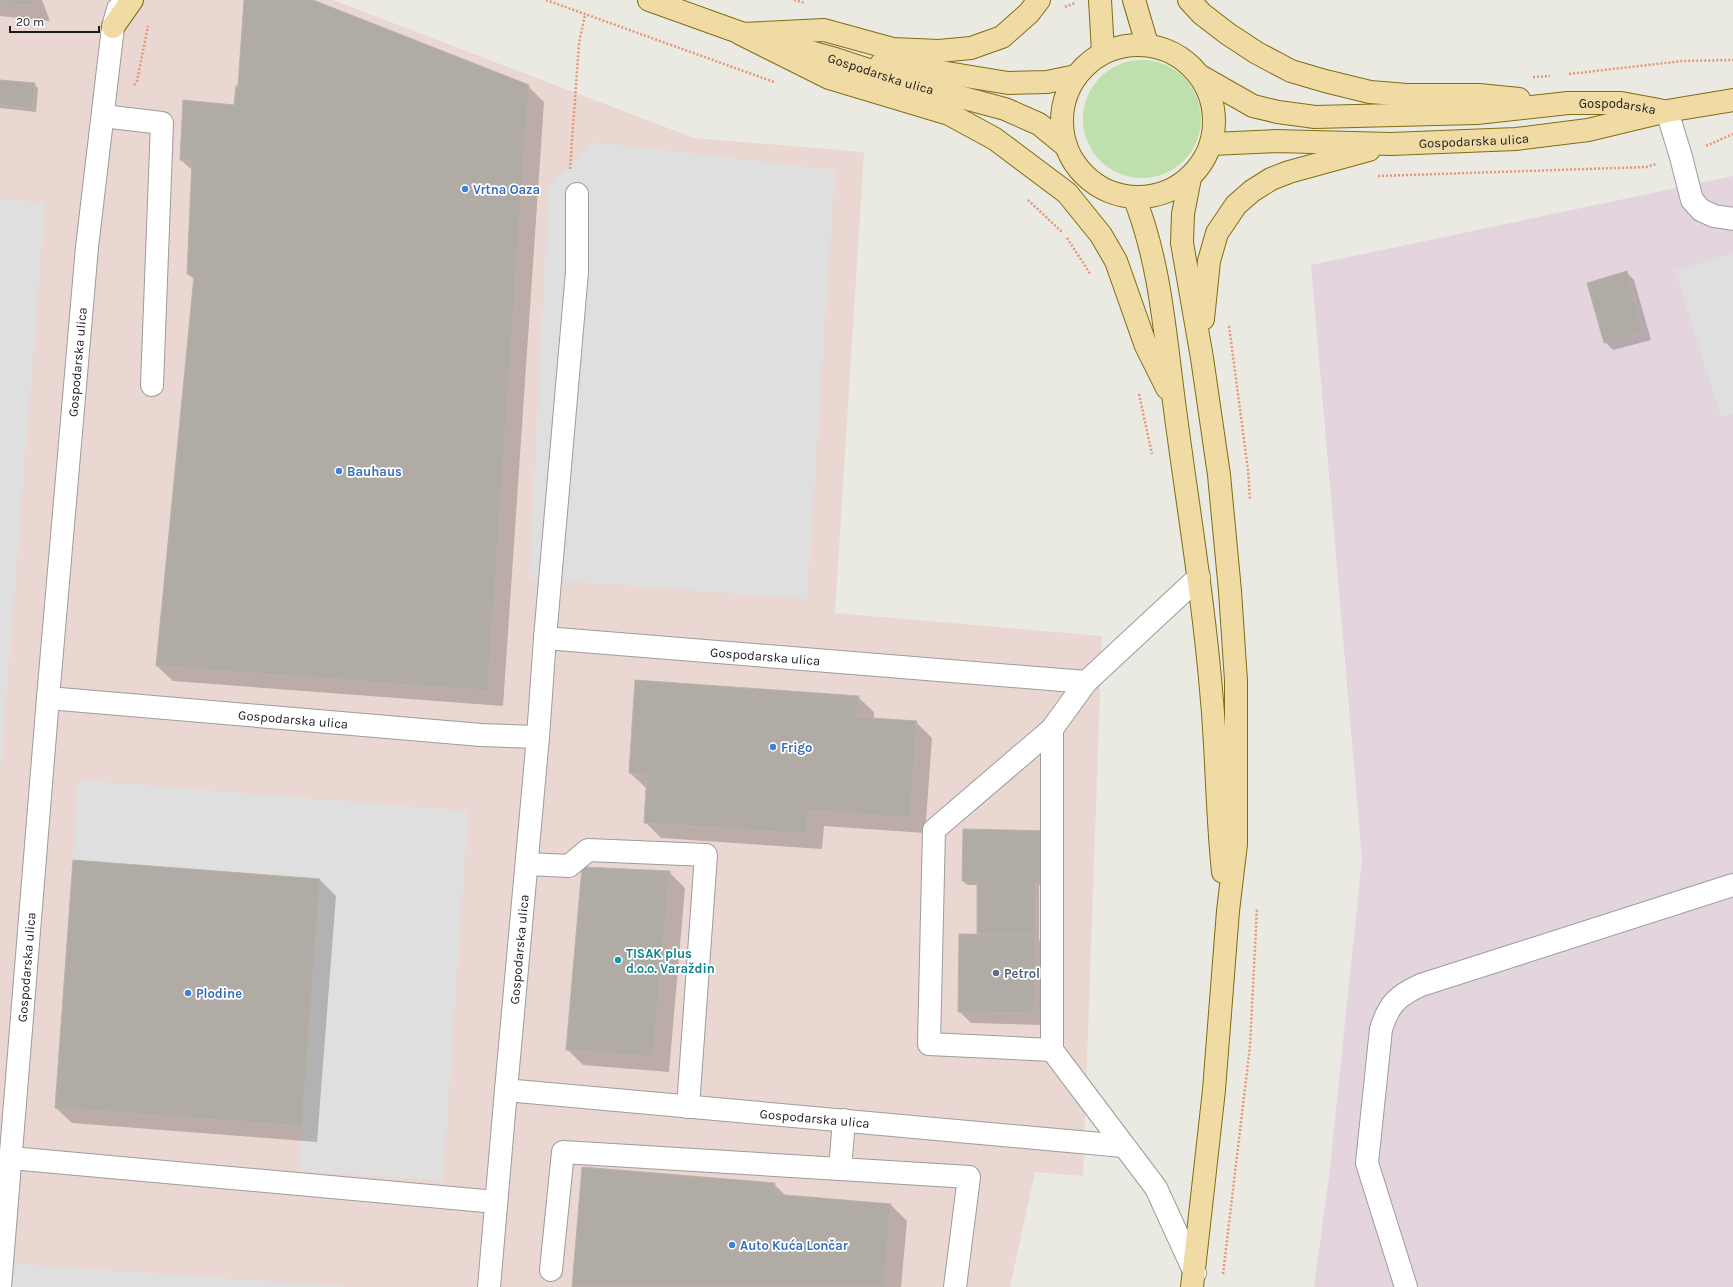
<svg xmlns="http://www.w3.org/2000/svg" width="1733" height="1287" font-family="Karla,sans-serif">
<style>
.commercial{fill:#ead7d2}
.industrial{fill:#e3d4de}
.grass{fill:#bee0ad}
.parking{fill:#dfdfdf}
.shadow{fill:#0003}
.building{fill:#b0aba5;stroke:#bbb3a6}
.lines{fill:none;stroke-linecap:round;stroke-linejoin:round}
.minor-casing{stroke:#9c9c9c;stroke-width:24}
.major-casing{stroke:#806d12;stroke-width:24}
.path{stroke:#e79577;stroke-width:2.5;stroke-dasharray:2 2;stroke-linecap:butt}
.minor{stroke:#fff;stroke-width:22}
.major{stroke:#efdba3;stroke-width:22}
.shop-dot{fill:#3f7fe0;stroke:#fff;stroke-width:1.5}
.culture-dot{fill:#0f9aa8;stroke:#fff;stroke-width:1.5}
.service-dot{fill:#5c6f8a;stroke:#fff;stroke-width:1.5}
.labels{text-anchor:middle;stroke-width:3.5;stroke-linejoin:round;paint-order:stroke}
.street-label{font-size:13px;fill:#1b1b1b;stroke:#fff}
.shop-label{font-size:13px;font-weight:bold;fill:#366cbe;stroke:#fff;text-anchor:start}
.culture-label{font-size:13px;font-weight:bold;fill:#0d838f;stroke:#fff;text-anchor:start}
.service-label{font-size:13px;font-weight:bold;fill:#4e5e75;stroke:#fff;text-anchor:start}
</style>
<rect width="100%" height="100%" fill="#ebeae2"/>
<!-- commercial -->
<path class="commercial" d="M0,0h333l361,138 170,14 -29,461 267,23 -19,540 -48,-4 -25,115h-1010z"/>
<!-- industrial -->
<path class="industrial" d="M1733,176v1111h-419l15,-110 33,-318 -51,-594z"/>
<!-- grass -->
<circle class="grass" cx="1142" cy="119" r="59"/>
<!-- parking -->
<g class="parking">
<path d="M592,142l243,28 -28,429 -278,-21 20,-393 27,-25z"/>
<path d="M0,199l45,4 -45,575z"/>
<path d="M1733,253v161l-12,3 -46,-146z"/>
<path d="M78,780l390,31 -25,370 -144,-11 21,-291 -247,-19z"/>
<path d="M0,1263l354,24h-354z"/>
</g>
<!-- shadow -->
<g class="shadow">
<path d="M0,0h42l8,21 -50,-5z"/>
<path d="M245,0h65l218,86 16,16 -41,604 -330,-25 -16,-15 38,-386 -7,-6 5,-103 -12,-11 54,-54 4,-19z"/>
<path d="M0,81l34,3 4,4 -2,24 -36,-4z"/>
<path d="M1626,272l8,8 17,60 -38,10 -8,-8z"/>
<path d="M858,697l16,15v7l42,3 16,16 -7,95 -101,-7 -2,23 -161,-11 -16,-16 2,-33 -17,-16z"/>
<path d="M1062,836l-1,49h-22v55l8,8 -1,77 -75,-2 -12,-12 20,-76 -1,-2v-48h-11l-4,-4z"/>
<path d="M669,872l16,16 -16,184 -86,-7 -16,-16z"/>
<path d="M320,880l16,16 -19,246 -245,-19 -16,-15z"/>
<path d="M774,1184l12,12 105,9 16,16 -6,66h-328z"/>
</g>
<!-- building -->
<g class="building">
<path d="M0,0h33l3,6 -36,-4z"/>
<path d="M244,0h69l216,85 -41,606 -332,-25 38,-390 -7,-2 5,-113 -12,-1 3,-60 51,5 2,-19h2z"/>
<path d="M0,80l35,3 -3,25 -32,-3z"/>
<path d="M1627,271l17,61 -40,11 -17,-60z"/>
<path d="M635,680l224,16 -2,21 60,4 -7,97 -102,-8 -1,24 -163,-11 3,-49 -18,-1z"/>
<path d="M963,829l89,2 6,51h-22l-1,53 -58,-1v-52l-15,-1z"/>
<path d="M73,860l247,19 -18,247 -247,-18z"/>
<path d="M582,867l88,4 -17,186 -87,-7z"/>
<path d="M959,934l76,1 -1,78 -76,-1z"/>
<path d="M582,1167l193,16 -1,11 117,10 -7,83h-312z"/>
</g>
<g class="lines">
<!-- minor casing -->
<g class="minor-casing">
<g id="minor">
<path id="s1" d="M118,9l-5,18 -26,220 -39,451 433,37 57,2"/>
<path d="M1667,111l14,46 11,43 9,10 13,6 19,3"/>
<path d="M103,116l59,7 -10,262"/>
<path id="s2" d="M545,638l541,44"/>
<path d="M527,864l42,2 19,-16 118,5 -18,252"/>
<path d="M1052,1050l-123,-6 5,-214 118,-101"/>
<path id="s3" d="M506,1090l617,56"/>
<path d="M844,1120l-4,49 129,8 -14,110"/>
<path d="M11,1158l485,44"/>
<path d="M551,1270l12,-118 277,17"/>
<path d="M1195,1273l-39,-85 -104,-138v-321l34,-47 113,-105"/>
<path id="s4" d="M0,1287l48,-589"/>
<path id="s5" d="M489,1287l17,-197 32,-353 7,-99 32,-366v-78"/>
<path d="M1406,1287l-39,-124 14,-134c8,-25 16,-33 40,-44l312,-100"/>
</g>
</g>
<!-- major casing -->
<g class="major-casing">
<g id="major">
<path d="M649,0l106,38"/>
<path d="M1100,0l3,52"/>
<path d="M1134,0l13,44"/>
<path d="M1189,0l13,14 26,20 29,19 34,18 34,10 45,11 37,3h72l40,4"/>
<path d="M113,27l19,-27"/>
<path d="M741,34l88,44 120,36 46,25 72,54 34,42 15,26 30,85 21,42"/>
<path d="M742,34l82,-4 69,19 46,2 32,-3 31,-11 27,-24 10,-13"/>
<circle cx="1138" cy="121" r="76"/>
<path id="s6" d="M789,46l43,12 76,25 97,26 34,15 27,22"/>
<path d="M881,64l36,4 91,15 39,-1 29,-6"/>
<path id="s7" d="M1202,77l51,29 25,6 37,5 162,-4 91,-10h53l38,7"/>
<path id="s8" d="M1212,144l63,-3 116,3 125,-5 72,-9 79,-19 66,-11"/>
<path d="M1190,178l-7,36 -1,29 20,115 17,117 11,116 6,90v163l-8,67 -14,179 -22,197"/>
<path d="M1134,197c26,64 31,137 40,205 13,100 30,199 38,299 5,57 5,115 11,171"/>
<path d="M1203,319l6,-58 8,-28 19,-28 16,-14 19,-12 18,-7 80,-22"/>
</g>
</g>
<!-- path -->
<g class="path">
<path d="M546,0l228,82"/>
<path d="M794,0l11,3"/>
<path d="M1065,7l10,-4"/>
<path d="M1569,74l114,-13 50,-1"/>
<path d="M1533,77l17,-1"/>
<path d="M134,85l3,-4 11,-55"/>
<path d="M1706,146l27,-12"/>
<path d="M570,169l9,-126 6,-28"/>
<path d="M1378,176l268,-9 10,-3"/>
<path d="M1028,200l34,32"/>
<path d="M1067,238l24,37"/>
<path d="M1229,326l19,144 2,30"/>
<path d="M1139,394l13,60"/>
<path d="M1223,1274l27,-228 7,-138"/>
</g>
<!-- minor -->
<use href="#minor" class="minor"/>
<!-- major -->
<use href="#major" class="major"/>
</g>
<!-- markers -->
<g class="shop-dot">
<circle cx="465" cy="189" r="4"/>
<circle cx="339" cy="471" r="4"/>
<circle cx="773" cy="747" r="4"/>
<circle cx="188" cy="993" r="4"/>
<circle cx="732" cy="1245" r="4"/>
</g>
<circle class="culture-dot" cx="618" cy="960" r="4"/>
<circle class="service-dot" cx="996" cy="973" r="4"/>
<g class="labels">
<!-- street labels -->
<g class="street-label">
<text dy="5" stroke="none"><textPath href="#s6" startOffset="96">Gospodarska ulica</textPath></text>
<text dy="5" stroke="none"><textPath href="#s7" startOffset="425">Gospodarska</textPath></text>
<text dy="5" stroke="none"><textPath href="#s8" startOffset="262">Gospodarska ulica</textPath></text>
<text transform="translate(77 362) rotate(-85)" y="5">Gospodarska ulica</text>
<text dy="5" stroke="none"><textPath href="#s2" startOffset="221">Gospodarska ulica</textPath></text>
<text dy="5" stroke="none"><textPath href="#s1" startOffset="939">Gospodarska ulica</textPath></text>
<text dy="5" stroke="none"><textPath href="#s5" startOffset="339">Gospodarska ulica</textPath></text>
<text dy="5" stroke="none"><textPath href="#s4" startOffset="321">Gospodarska ulica</textPath></text>
<text dy="5" stroke="none"><textPath href="#s3" startOffset="310">Gospodarska ulica</textPath></text>
</g>
<!-- shop labels -->
<g class="shop-label">
<text x="473" y="194">Vrtna Oaza</text>
<text x="347" y="476">Bauhaus</text>
<text x="781" y="752">Frigo</text>
<text x="196" y="998">Plodine</text>
<text x="740" y="1250">Auto Kuća Lončar</text>
</g>
<!-- culture labels -->
<g class="culture-label">
<text x="626" y="958">TISAK plus<tspan x="626" dy="15">d.o.o. Varaždin</tspan></text>
</g>
<!-- service labels -->
<g class="service-label">
<text x="1004" y="978">Petrol</text>
</g>
</g>
<!-- scale -->
<path d="M10 26v6h89v-6" fill="none" stroke="#1b1b1b" stroke-width="2"/>
<text x="16" y="26" font-size="12" fill="#1b1b1b" stroke="#ffffff" stroke-width="3" paint-order="stroke">20 m</text>
</svg>
